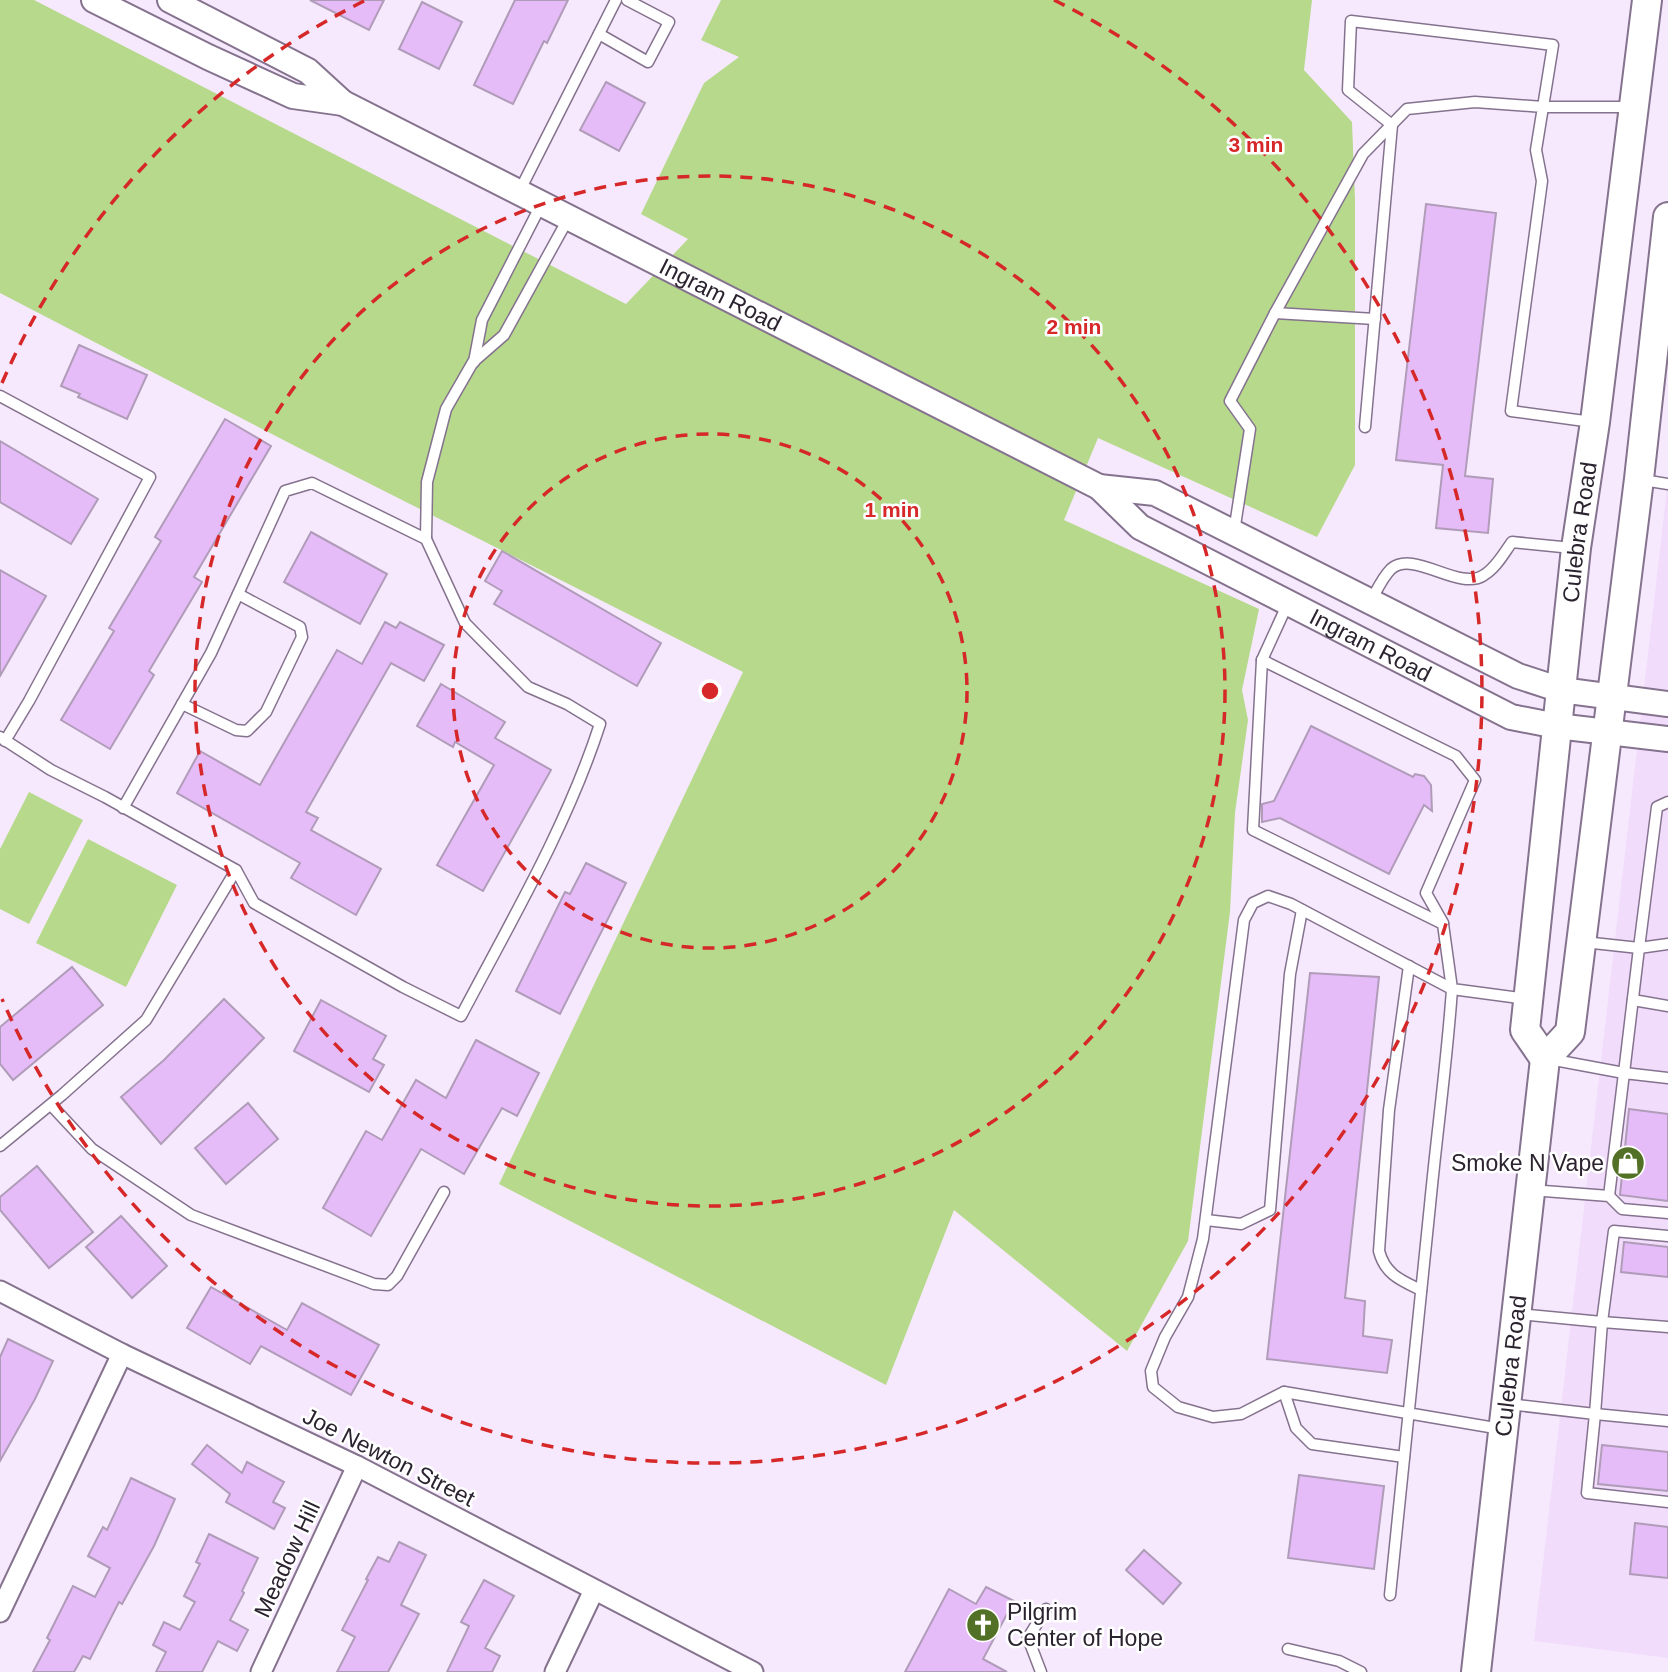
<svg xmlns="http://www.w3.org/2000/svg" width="1668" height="1672" font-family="Arial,sans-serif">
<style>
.built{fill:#f1ddfb}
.green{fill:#b6d98c}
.building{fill:#e5bcf8;stroke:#b09cb9;stroke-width:2}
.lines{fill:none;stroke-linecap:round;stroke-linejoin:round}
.service-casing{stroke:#85728e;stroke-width:13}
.minor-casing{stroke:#85728e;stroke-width:23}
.tertiary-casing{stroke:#85728e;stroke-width:28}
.secondary-casing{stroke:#85728e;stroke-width:32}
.service{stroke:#fff;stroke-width:10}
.minor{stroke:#fff;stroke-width:19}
.tertiary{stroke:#fff;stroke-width:24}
.secondary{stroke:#fff;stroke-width:28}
.ring{fill:none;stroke:#d62828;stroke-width:3.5;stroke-dasharray:12 9}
.labels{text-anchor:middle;stroke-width:5;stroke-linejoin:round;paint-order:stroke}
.street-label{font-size:23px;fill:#2b232f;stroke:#fff}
.poi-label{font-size:23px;fill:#2b232f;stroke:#fff;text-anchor:end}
.centre{fill:#d62828;stroke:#fff;stroke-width:3.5}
.ring-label{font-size:21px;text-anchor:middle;font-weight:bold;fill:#d62828;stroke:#fff;stroke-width:5;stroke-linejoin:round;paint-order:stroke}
</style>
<rect width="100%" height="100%" fill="#f6e9fd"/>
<!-- built -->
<path class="built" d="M1668,480v1178l-134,-17z"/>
<!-- green -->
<g class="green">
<path d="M0,0h34l592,304 62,-65 -47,-25 63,-131 35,-26 -38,-17 20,-40h591l-8,70 48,52 3,77v266l-38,72 -219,-99 -34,82 195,89 -17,81 6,30 -13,93 -5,99 -42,329 -61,110 -173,-141 -68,175 -387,-201 244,-512 -448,-226 -295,-153z"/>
<path d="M29,792l54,28 -54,104 -29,-15v-60z"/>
<path d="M88,839l89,46 -51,102 -90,-44z"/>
</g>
<!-- building -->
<g class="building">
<path d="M310,0h74l-15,30z"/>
<path d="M515,0h53l-21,43 -3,-2 -31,63 -39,-19z"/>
<path d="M422,2l40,20 -23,47 -40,-20z"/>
<path d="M606,82l39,21 -26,48 -39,-21z"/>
<path d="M1426,204l70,9 -31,263 28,3 -5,54 -52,-5 7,-63 -47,-5z"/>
<path d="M79,345l68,30 -20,44 -49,-22 2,-3 -19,-8z"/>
<path d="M225,419l46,27 -77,131 8,5 -53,89 5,4 -44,74 -49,-29 53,-89 -5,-3 52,-87 -6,-4z"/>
<path d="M0,441l98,58 -27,45 -71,-42z"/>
<path d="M311,532l76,42 -27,50 -76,-42z"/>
<path d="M502,551l159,92 -24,43 -143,-82 8,-13 -17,-10z"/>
<path d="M0,570l46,26 -46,80z"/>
<path d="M385,622l11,6 4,-6 44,23 -20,36 -33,-18 -85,149 12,6 -7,12 70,39 -25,46 -65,-37 9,-15 -123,-70 23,-42 60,34 77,-135 25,14z"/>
<path d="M441,684l64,38 -10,16 56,32 -68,121 -46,-26 57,-100 -39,-23 -2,5 -36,-21z"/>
<path d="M1311,726l102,51 2,-3 9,2 7,9 1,26 -8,-6 -35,69 -109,-56 -18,4v-18l12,-3z"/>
<path d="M586,863l40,20 -66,131 -44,-23 49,-99 5,2z"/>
<path d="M72,967l31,38 -90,75 -13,-16v-37z"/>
<path d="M1310,973l69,4 -34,321 20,3 -2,35 29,4 -5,33 -120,-14z"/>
<path d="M224,999l40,39 -103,106 -40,-47 43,-37z"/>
<path d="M321,1000l65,36 -13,23 11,6 -15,27 -75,-41z"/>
<path d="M476,1040l63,33 -22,43 -15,-8 -38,66 -43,-25 -50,87 -48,-28 43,-77 16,9 34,-60 30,18z"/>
<path d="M248,1103l30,36 -52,45 -31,-36z"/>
<path d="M1629,1109l39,5v87l-48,-6z"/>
<path d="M37,1166l56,66 -44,36 -49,-58v-13z"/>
<path d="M121,1216l46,50 -35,32 -46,-51z"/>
<path d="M1624,1242l44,5v30l-47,-5z"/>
<path d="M211,1287l76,43 15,-27 77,42 -28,50 -90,-49 -11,18 -63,-36z"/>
<path d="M8,1339l45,22 -18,38 -35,62v-104z"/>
<path d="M207,1445l35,28 5,-11 37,20 -11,20 12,6 -11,21 -48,-27 4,-8 -38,-30z"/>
<path d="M1602,1445l66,7v39l-70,-7z"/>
<path d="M1299,1475l85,11 -10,83 -86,-11z"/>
<path d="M131,1478l44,21 -21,47 -32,58 -3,-2 -29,57 -7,-3 -9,16h-41l17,-32 -3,-2 26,-52 22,11 15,-29 -22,-12 15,-29 4,3z"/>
<path d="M1635,1523l33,4v51l-38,-4z"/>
<path d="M209,1534l49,24 -16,33 2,2 -14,27 18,10 -11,21 -19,-10 -16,31h-46l10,-20 -13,-7 11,-23 16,8 15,-28 -11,-6 16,-32 -4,-2z"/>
<path d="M399,1542l27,13 -25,50 18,9 -31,58h-51l18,-35 -13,-7 26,-50 -2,-1 12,-22 11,5z"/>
<path d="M1144,1550l37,33 -18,21 -37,-34z"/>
<path d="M484,1580l30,16 -29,52 15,8 -8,16h-45l22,-46 -8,-4z"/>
<path d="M986,1587l28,14 -31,58 24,13h-102l44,-83 27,15z"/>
</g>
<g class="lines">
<!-- service casing -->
<g class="service-casing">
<g id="service">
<path d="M599,34l49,28 21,-40 -42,-22"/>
<path d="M519,192l97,-192"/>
<path d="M1275,313l100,6"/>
<path d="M474,362l8,-42 59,-115"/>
<path d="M0,396l150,81 -121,224 -24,40"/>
<path d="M1365,427l27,-302 -44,-35 3,-69 202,24 -10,62h90"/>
<path d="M1643,480l25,4"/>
<path d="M1234,532l16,-103 -20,-28 45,-88 88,-159 44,-45 68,-7 68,5 -7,43 6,31 -31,230 81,11"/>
<path d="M426,539l1,-57 19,-73 27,-47 31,-27 64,-116"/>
<path d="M1371,601c6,-11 11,-23 20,-32 23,-20 68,23 93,6 12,-7 20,-22 28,-33l60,6"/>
<path d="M1288,603l-26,57 -9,170 190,94 9,65 75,10"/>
<path d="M1262,660l194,96 19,24 -49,113 17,30"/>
<path d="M182,704l54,26 11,1 19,-19 36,-75 -2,-10 -62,-33"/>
<path d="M0,737l51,33 54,27 131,73 -90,150 -84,75 -62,51"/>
<path d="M123,808l88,-155 74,-162 27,-8 114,56 39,84 63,64 39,17 33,20c-33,102 -89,197 -139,292l-58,-29 -149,-84 -18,-33"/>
<path d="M1584,942l55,6 18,-141 11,-5"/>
<path d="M1409,966l-20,144 -10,141c6,23 21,29 42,39"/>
<path d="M1633,1000l35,6"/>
<path d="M1549,1059l75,14 15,-125 29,-4"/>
<path d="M51,1105l41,44 99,66 183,69 14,1 9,-9 47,-84"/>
<path d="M1531,1190l78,6 13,13 46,4"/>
<path d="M1609,1196l15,-123 44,5"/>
<path d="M1206,1220l35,4 29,-14 20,-236 12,-64"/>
<path d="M1519,1314l83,8 12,-91 54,5"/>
<path d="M1668,1327l-66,-5 -7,92 73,7"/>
<path d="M1284,1392l12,36 16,16 92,13"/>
<path d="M1508,1404l87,10 -8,79 81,9"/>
<path d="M1390,1595c13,-130 26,-260 40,-390 7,-73 17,-144 22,-216l-161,-85 -23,-8 -15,7 -9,17 -41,319 -15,58 -23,40 -14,34 2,16 25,20 35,10 28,-3 43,-22 217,37"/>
<path d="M1288,1649l51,12 22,11"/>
<path d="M1041,1672l-13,-34 18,-29"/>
</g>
</g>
<!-- minor casing -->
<g class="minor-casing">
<g id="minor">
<path d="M0,1291l122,63 235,112 396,206"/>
<path d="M0,1612l122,-258"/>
<path d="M261,1672l96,-206"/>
<path d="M555,1672l39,-82"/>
</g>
</g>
<!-- tertiary casing -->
<g class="tertiary-casing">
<g id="tertiary">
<path d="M94,0l114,57 85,39 50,7"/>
<path id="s1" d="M170,0l138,71 35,32 756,384 41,40 371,190 46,9 111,13"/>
<path d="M1099,487l56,6 363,183 43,14 107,14"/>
</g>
</g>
<!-- secondary casing -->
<g class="secondary-casing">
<g id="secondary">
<path id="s2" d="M1545,1059l-20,-29 51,-482 19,-126 52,-422"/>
<path id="s3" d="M1476,1672l69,-613 25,-27 69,-553 29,-262"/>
</g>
</g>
<!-- service -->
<use href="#service" class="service"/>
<!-- minor -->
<use href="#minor" class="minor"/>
<!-- tertiary -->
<use href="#tertiary" class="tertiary"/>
<!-- secondary -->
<use href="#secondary" class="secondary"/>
</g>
<!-- distance rings -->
<g class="ring">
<circle cx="710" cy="691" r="257"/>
<circle cx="710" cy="691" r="515"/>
<path d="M2 383A772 772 0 0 1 366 0M1054 0A772 772 0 1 1 2 999"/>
</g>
<!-- icons -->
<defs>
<g id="shop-disc" transform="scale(1.75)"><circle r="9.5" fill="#537126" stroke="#fff"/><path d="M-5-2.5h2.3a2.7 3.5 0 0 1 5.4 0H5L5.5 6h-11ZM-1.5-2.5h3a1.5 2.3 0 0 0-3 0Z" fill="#fff"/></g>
<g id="church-disc" transform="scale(1.75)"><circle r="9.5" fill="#537126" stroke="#fff"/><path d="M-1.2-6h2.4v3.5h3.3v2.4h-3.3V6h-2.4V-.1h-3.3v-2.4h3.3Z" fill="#fff"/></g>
</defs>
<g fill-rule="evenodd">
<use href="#shop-disc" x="1628" y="1163"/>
<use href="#church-disc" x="983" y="1625"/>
</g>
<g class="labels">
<!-- street labels -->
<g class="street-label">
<text dy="8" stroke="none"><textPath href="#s1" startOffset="626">Ingram Road</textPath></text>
<text dy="8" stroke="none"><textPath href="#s2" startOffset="536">Culebra Road</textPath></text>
<text dy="8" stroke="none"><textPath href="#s1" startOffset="1367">Ingram Road</textPath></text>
<text dy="8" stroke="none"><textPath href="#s3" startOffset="308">Culebra Road</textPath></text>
<text transform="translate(389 1457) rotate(27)" y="8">Joe Newton Street</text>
<text transform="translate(287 1559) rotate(-65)" y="8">Meadow Hill</text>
</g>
<!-- poi labels -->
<g class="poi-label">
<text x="1604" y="1171">Smoke N Vape</text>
<text x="1007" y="1620" text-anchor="start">Pilgrim<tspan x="1007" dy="26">Center of Hope</tspan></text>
</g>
</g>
<circle cx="710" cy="691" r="10" class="centre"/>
<g class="ring-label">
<text x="1256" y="152">3 min</text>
<text x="1074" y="334">2 min</text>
<text x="892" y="517">1 min</text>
</g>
</svg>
